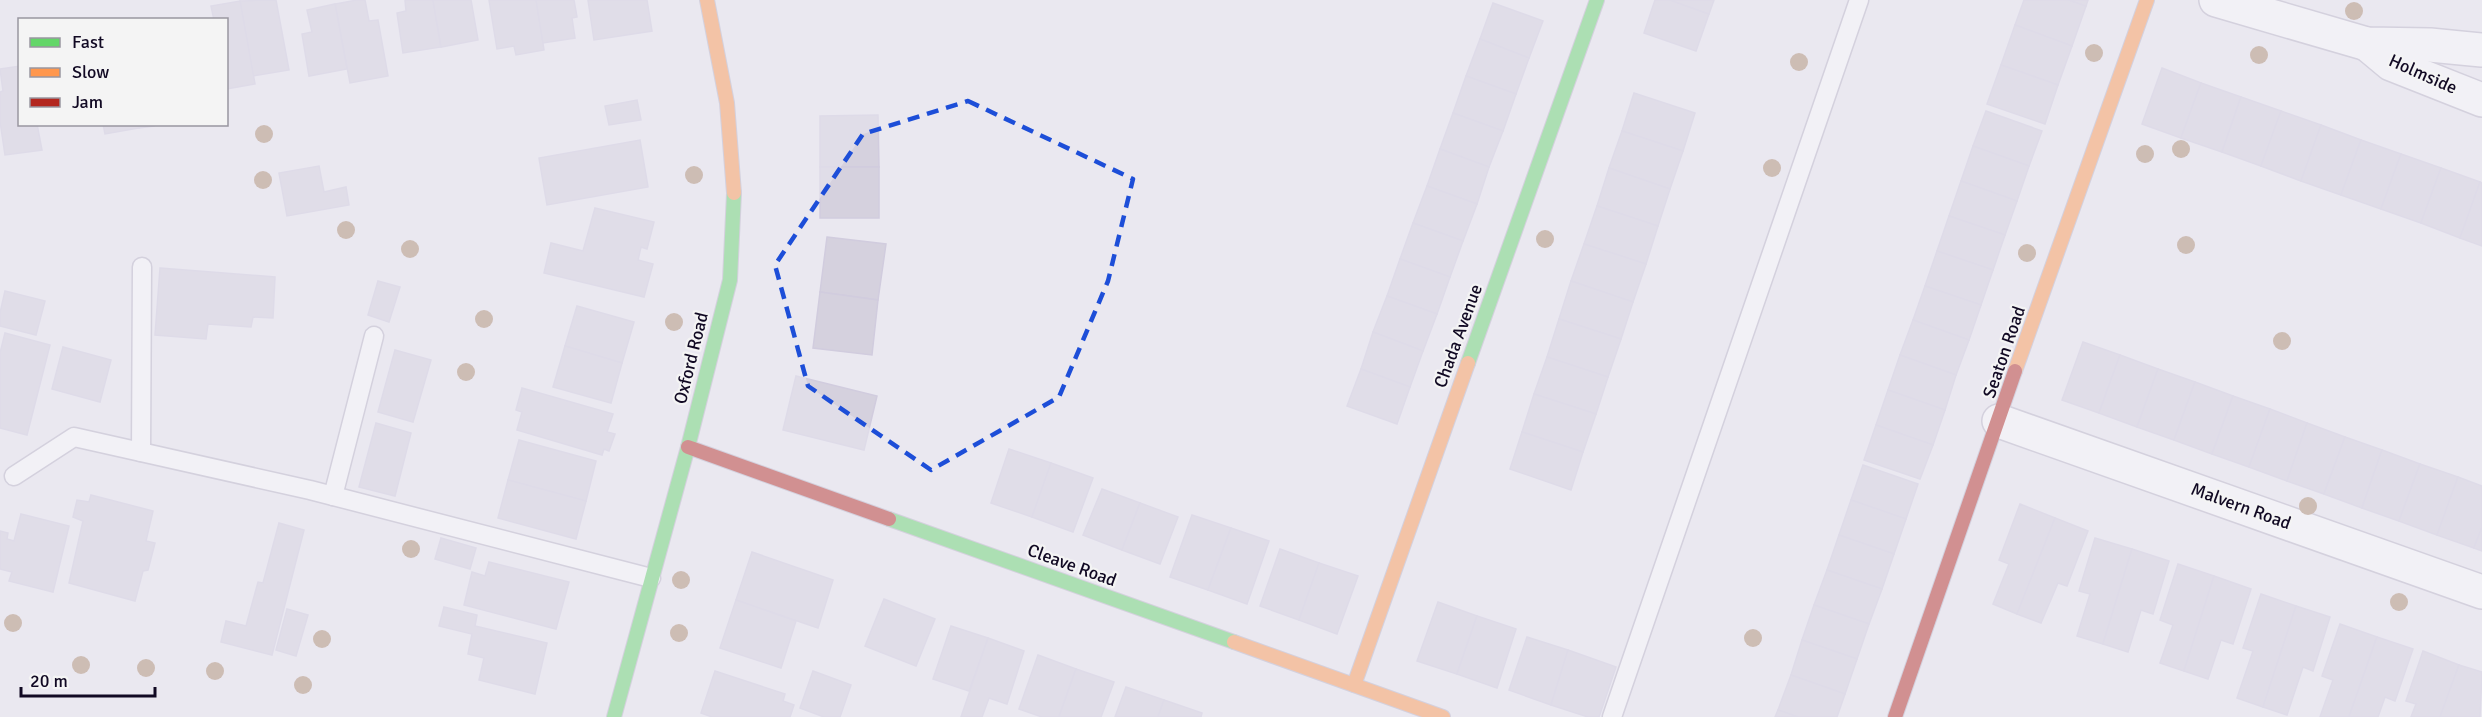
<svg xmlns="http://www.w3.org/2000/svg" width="2482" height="717" font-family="Signika,sans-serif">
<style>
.building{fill:#d5d1de;stroke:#d1ccde;stroke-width:1.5}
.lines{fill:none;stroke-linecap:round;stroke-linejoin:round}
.lane-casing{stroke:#bab5c6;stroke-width:21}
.street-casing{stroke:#bab5c6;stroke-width:36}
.fast-casing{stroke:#bab5c6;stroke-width:16}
.slow-casing{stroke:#bab5c6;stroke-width:16}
.jam-casing{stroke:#bab5c6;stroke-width:16}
.lane{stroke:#fcfcfd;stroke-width:18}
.street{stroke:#fcfcfd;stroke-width:33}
.fast{stroke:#63d668;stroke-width:14}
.slow{stroke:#ff974d;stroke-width:14}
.jam{stroke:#b3261e;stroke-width:14}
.tree{fill:#ac896c}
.marked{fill:none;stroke:#1d4ed8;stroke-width:4.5;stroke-dasharray:12 8;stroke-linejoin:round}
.labels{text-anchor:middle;stroke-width:4.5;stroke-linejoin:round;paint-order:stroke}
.street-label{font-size:18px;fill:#110923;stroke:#f4f4f4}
</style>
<rect width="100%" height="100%" fill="#eae8f0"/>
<!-- building -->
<g class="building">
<path d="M276,0l13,70 -36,6 -13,-75z"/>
<path d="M357,0h8l4,21 9,-1 10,56 -38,7 -15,-79z"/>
<path d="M405,0h28l8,47 -38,6 -6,-40 9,-2z"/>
<path d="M433,0h38l7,40 -37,7z"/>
<path d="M489,0h47l8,50 -28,5 -2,-9 -17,3z"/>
<path d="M536,0h38l3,17 -5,1 3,20 -32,5z"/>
<path d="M588,0h59l5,31 -58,9z"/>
<path d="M1655,0h15l39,14 -13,37 -52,-18z"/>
<path d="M1670,0h44l-5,14z"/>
<path d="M2024,0h45l17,6 -14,40 -57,-21z"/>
<path d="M2069,0h19l-2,6z"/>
<path d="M240,1l15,83 -29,5v-69h-12l-3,-14z"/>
<path d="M1493,3l50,18 -14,37 -49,-19z"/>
<path d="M335,4l12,65 -38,7 -7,-42 10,-2 -5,-22z"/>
<path d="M2015,25l57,21 -14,39 -57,-20z"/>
<path d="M1480,39l49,19 -13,36 -50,-18z"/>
<path d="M2001,65l57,20 -13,39 -58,-20z"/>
<path d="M20,66v58h17l5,26 -37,5 -5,-34v-29l3,-1 -3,-22z"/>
<path d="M2162,68l39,15 -20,55 -39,-14z"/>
<path d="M1466,76l50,18 -13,37 -50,-18z"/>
<path d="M2201,83l40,14 -19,55 -41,-14z"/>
<path d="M1634,93l61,20 -12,38 -61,-20z"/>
<path d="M2241,97l40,14 -20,55 -39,-14z"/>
<path d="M637,100l4,20 -32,5 -4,-19z"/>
<path d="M1986,111l56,20 -13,35 -56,-20z"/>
<path d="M2281,111l40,14 -20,56 -40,-15z"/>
<path d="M1453,113l50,18 -14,36 -49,-18z"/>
<path d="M878,115l1,52h-59v-51z"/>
<path d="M103,124h35l1,4 -34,6z"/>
<path d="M138,124h16v2l-15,2z"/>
<path d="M2321,125l40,15 -20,55 -40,-14z"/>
<path d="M1622,131l61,20 -13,38 -61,-21z"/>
<path d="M640,140l8,47 -101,18 -8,-47z"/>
<path d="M2361,140l40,14 -20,55 -40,-14z"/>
<path d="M1973,146l56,20 -12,35 -56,-20z"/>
<path d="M1440,149l49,18 -12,37 -50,-18z"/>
<path d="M2401,154l40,14 -20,55 -40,-14z"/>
<path d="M319,166l5,26 22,-5 3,18 -62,11 -8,-43z"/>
<rect x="820" y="167" width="59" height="51"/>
<path d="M1609,168l61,21 -12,37 -61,-20z"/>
<path d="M2441,168l39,14 -20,56 -39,-15z"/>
<path d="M1961,181l56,20 -12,34 -56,-19z"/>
<path d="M2480,182l2,1v63l-22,-8z"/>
<path d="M1427,186l50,18 -14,37 -50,-18z"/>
<path d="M1597,206l61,20 -12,38 -62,-20z"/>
<path d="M595,208l59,14 -7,27 -6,-2 -3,13 15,4 -9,33 -100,-24 7,-30 32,8z"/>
<path d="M1949,216l56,19 -12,35 -56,-19z"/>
<path d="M1413,223l50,18 -13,36 -50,-18z"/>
<path d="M827,237l59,7 -8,56 -58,-8z"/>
<path d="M1584,244l62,20 -13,38 -62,-21z"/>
<path d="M1937,251l56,19 -12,35 -56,-19z"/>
<path d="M1400,259l50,18 -13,37 -50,-18z"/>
<path d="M160,268l115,9 -2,41 -20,-1 -2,10 -43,-3 -2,15 -51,-4z"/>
<path d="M378,281l22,6 -11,35 -21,-7z"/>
<path d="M1571,281l62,21 -12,37 -62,-20z"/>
<path d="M1925,286l56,19 -12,35 -56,-20z"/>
<path d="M5,291l40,10 -9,34 -36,-9v-13z"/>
<path d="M820,292l58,8 -6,55 -59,-7z"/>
<path d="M1387,296l50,18 -14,37 -50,-19z"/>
<path d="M577,306l57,16 -12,41 -57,-17z"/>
<path d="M1559,319l62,20 -13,38 -61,-20z"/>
<path d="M1913,320l56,20 -13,35 -56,-20z"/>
<path d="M1373,332l50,19 -13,36 -49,-18z"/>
<path d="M5,333l45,12 -23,90 -27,-7v-75z"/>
<path d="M2083,342l37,13 -21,58 -37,-13z"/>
<path d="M565,346l57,17 -11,40 -58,-16z"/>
<path d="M63,347l48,13 -11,42 -48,-13z"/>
<path d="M395,350l36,10 -18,62 -35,-10z"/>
<path d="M1900,355l56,20 -11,35 -57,-20z"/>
<path d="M2120,355l38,14 -21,58 -38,-14z"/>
<path d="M1547,357l61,20 -12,37 -62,-20z"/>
<path d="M1361,369l49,18 -13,37 -50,-18z"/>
<path d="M2158,369l37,13 -21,58 -37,-13z"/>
<path d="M796,376l81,20 -13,54 -81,-20z"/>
<path d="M2195,382l38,14 -21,58 -38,-14z"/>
<path d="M522,388l91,26 -6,18 8,2 -6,17 -5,-2 -2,6 -85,-25 5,-18 -6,-2z"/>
<path d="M1888,390l57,20 -12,35 -57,-20z"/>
<path d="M1534,394l62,20 -13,38 -61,-20z"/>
<path d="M2233,396l37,13 -21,58 -37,-13z"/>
<path d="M2270,409l37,14 -20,58 -38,-14z"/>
<path d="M376,423l35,10 -16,63 -36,-9z"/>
<path d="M2307,423l38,14 -21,57 -37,-13z"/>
<path d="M1876,425l57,20 -13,34 -56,-19z"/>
<path d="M1522,432l61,20 -12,38 -61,-21z"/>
<path d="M2345,437l37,13 -20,58 -38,-14z"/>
<path d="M519,440l77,21 -10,40 -78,-21z"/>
<path d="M1009,449l42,14 -19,54 -41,-14z"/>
<path d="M2382,450l38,14 -21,57 -37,-13z"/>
<path d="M1051,463l42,15 -20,54 -41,-15z"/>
<path d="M2420,464l38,13 -21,58 -38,-14z"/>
<path d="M1863,465l55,19 -12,35 -55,-19z"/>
<path d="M2458,477l24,9v41l-8,21 -37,-13z"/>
<path d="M508,480l78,21 -10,38 -78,-21z"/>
<path d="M1102,489l38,14 -18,47 -39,-15z"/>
<path d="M91,495l62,16 -7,30 9,2 -7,27 -5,1 -8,30 -66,-18 14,-62 -10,-4 4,-17 12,2z"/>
<path d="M1851,500l55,19 -12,35 -55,-19z"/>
<path d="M1140,503l38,14 -18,47 -38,-14z"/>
<path d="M2020,504l35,14 -38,96 -24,-10 16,-40 -10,-4z"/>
<path d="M21,514l48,12 -16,66 -44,-11 3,-9 -12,-3v-38l8,2 -1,6 7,2z"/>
<path d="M1192,515l39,13 -23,62 -38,-13z"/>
<path d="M2055,518l33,13 -21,55 -9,-3 -17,40 -24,-9z"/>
<path d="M279,523l25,7 -32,125 -51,-13 5,-21 20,5 12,-44 5,1z"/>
<path d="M2482,527v24l-8,-3z"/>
<path d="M1231,528l38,13 -22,63 -39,-14z"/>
<path d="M1839,535l55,19 -12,35 -55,-19z"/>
<path d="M441,538l35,10 -6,21 -35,-10z"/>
<path d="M2095,538l37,11 -29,95 -26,-8 13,-42 -11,-3z"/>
<path d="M1280,549l39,14 -20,57 -39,-14z"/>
<path d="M2132,549l37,12 -16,53 -12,-4 -13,42 -25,-8z"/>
<path d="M752,552l81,28 -15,48 -82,-28z"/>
<path d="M489,562l80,20 -13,47 -92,-24 8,-33 13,4z"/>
<path d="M1319,563l39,13 -21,58 -38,-14z"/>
<path d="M2178,564l36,12 -30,95 -24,-8 13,-38 -13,-5z"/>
<path d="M1827,570l55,19 -13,35 -55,-19z"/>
<path d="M2214,576l37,13 -18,55 -12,-4 -13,39 -24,-8z"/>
<path d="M2261,594l35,12 -33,101 -26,-9 16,-47 -10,-3z"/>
<path d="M884,599l51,20 -19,47 -51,-20z"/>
<path d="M736,600l60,21 -15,47 -61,-20z"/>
<path d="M1438,602l39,14 -20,58 -40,-13z"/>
<path d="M1814,605l55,19 -12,35 -55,-19z"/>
<path d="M2296,606l34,11 -17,54 -10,-4 -16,48 -24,-8z"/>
<path d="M444,607l33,8 -2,11 72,17 -12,51 -56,-14 5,-22 -16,-4 4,-20 -33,-8z"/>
<path d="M287,609l21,6 -12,41 -20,-6z"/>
<path d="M1477,616l39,13 -19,59 -40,-14z"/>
<path d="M2340,624l37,13 -28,80h-29l13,-37 -11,-4z"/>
<path d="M951,626l37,12 -19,53 -36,-12z"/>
<path d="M1527,637l41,13 -17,55 -42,-15z"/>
<path d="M2377,637l36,12 -18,52 -10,-4 -7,20h-29z"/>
<path d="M988,638l36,13 -17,53 -18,-6 -7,19h-21z"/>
<path d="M1802,640l55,19 -12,35 -54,-19z"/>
<path d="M1568,650l48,17 -17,50h-11l-37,-12z"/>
<path d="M2423,651l36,14 -19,52h-29l5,-13 -10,-3z"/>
<path d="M1038,655l38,14 -17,48h-17l-23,-8z"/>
<path d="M2459,665l23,7 -2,45h-40z"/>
<path d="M1076,669l38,13 -13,35h-42z"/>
<path d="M715,671l70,23 -2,7 11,4 -4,12h-78l-11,-4z"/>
<path d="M813,671l38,14 -11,32h-16l-24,-9z"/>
<path d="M1791,675l54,19 -8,23h-39l-20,-7z"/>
<path d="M1126,687l38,13 -6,17h-43z"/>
<path d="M1164,700l38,13 -1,4h-43z"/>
<path d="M1778,710l20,7h-23z"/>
</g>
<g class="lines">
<!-- lane casing -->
<g class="lane-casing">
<g id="lane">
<path d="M141,452l1,-185"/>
<path d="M14,476l60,-39 236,53 341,88"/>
<path d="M333,496l41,-160"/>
<path d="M1612,717l247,-717"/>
</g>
</g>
<!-- street casing -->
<g class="street-casing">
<g id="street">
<path d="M2216,0l151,44 63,1 52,5"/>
<path d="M2367,44l24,20 91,36"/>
<path d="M1999,421l483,171"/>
</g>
</g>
<!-- fast casing -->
<g class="fast-casing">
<g id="fast">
<path d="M1468,363l129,-363"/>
<path d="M889,519l345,123"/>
<path d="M614,717l74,-270 42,-167 4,-87"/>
</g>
</g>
<!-- slow casing -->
<g class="slow-casing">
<g id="slow">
<path d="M707,0l20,103 7,90"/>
<path d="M2015,371l132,-371"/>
<path d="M1234,642l209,75"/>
<path d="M1354,685l114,-322"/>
</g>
</g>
<!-- jam casing -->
<g class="jam-casing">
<g id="jam">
<path d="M688,447l201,72"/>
<path d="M1895,717l120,-346"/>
</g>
</g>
<!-- lane -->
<use href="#lane" class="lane"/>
<!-- street -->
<use href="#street" class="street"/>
<!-- fast -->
<use href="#fast" class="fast"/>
<!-- slow -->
<use href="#slow" class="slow"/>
<!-- jam -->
<use href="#jam" class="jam"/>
</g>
<!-- trees -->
<g class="tree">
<circle cx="2354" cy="11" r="9"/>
<circle cx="2094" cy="53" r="9"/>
<circle cx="2259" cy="55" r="9"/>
<circle cx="1799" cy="62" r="9"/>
<circle cx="264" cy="134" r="9"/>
<circle cx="2181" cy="149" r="9"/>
<circle cx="2145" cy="154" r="9"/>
<circle cx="1772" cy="168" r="9"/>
<circle cx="694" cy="175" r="9"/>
<circle cx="263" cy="180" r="9"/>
<circle cx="346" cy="230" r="9"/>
<circle cx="1545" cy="239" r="9"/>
<circle cx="2186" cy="245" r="9"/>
<circle cx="410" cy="249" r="9"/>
<circle cx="2027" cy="253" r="9"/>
<circle cx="484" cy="319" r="9"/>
<circle cx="674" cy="322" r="9"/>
<circle cx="2282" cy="341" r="9"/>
<circle cx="466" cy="372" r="9"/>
<circle cx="2308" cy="506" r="9"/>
<circle cx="411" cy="549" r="9"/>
<circle cx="681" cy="580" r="9"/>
<circle cx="2399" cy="602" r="9"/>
<circle cx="13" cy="623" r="9"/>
<circle cx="679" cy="633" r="9"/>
<circle cx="1753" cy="638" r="9"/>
<circle cx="322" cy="639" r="9"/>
<circle cx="81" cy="665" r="9"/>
<circle cx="146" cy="668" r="9"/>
<circle cx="215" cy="671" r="9"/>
<circle cx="303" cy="685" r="9"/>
</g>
<!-- marked area -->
<path d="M0 0H2482V717H0ZM968,101l165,78 -25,102 -49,116 -128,73 -123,-84 -33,-121 88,-131z" fill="#eae8f0" fill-opacity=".55" fill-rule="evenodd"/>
<path class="marked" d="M968,101l165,78 -25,102 -49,116 -128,73 -123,-84 -33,-121 88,-131z"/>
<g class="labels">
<!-- street labels -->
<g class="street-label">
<text transform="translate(2423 74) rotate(24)" y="6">Holmside</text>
<text transform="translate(1458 336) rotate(-70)" y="6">Chada Avenue</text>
<text transform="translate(2004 352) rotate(-71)" y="6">Seaton Road</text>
<text transform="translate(691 358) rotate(-76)" y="6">Oxford Road</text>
<text transform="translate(2241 506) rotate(20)" y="6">Malvern Road</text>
<text transform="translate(1072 565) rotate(20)" y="6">Cleave Road</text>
</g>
</g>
<!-- legend -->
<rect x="18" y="18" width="210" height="108" fill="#f4f4f4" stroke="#9996a0" stroke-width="1.5"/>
<rect x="30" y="38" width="30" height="9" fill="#63d668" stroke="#9996a0" stroke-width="1.5"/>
<text x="72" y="48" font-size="18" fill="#110923">Fast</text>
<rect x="30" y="68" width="30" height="9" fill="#ff974d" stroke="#9996a0" stroke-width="1.5"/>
<text x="72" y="78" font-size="18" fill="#110923">Slow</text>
<rect x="30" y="98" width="30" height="9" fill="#b3261e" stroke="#9996a0" stroke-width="1.5"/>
<text x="72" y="108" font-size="18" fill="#110923">Jam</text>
<!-- scale -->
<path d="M21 687v9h134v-9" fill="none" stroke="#110923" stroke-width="3"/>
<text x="30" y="687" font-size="18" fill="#110923" stroke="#f4f4f4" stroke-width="4.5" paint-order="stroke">20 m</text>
</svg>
